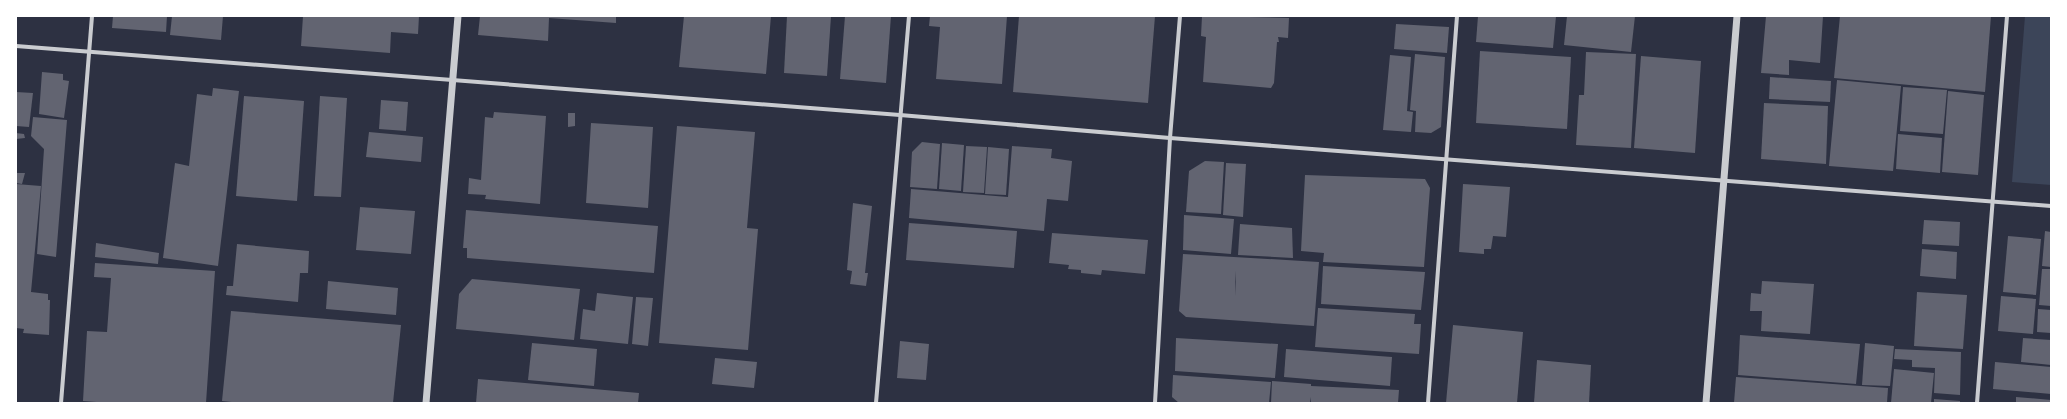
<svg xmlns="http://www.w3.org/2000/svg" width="2067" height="419" font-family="'Times New Roman',serif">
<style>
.green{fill:#3c4559}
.building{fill:#626471;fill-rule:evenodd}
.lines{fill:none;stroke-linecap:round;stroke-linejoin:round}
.minor{stroke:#caccd0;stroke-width:4}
.tertiary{stroke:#caccd0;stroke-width:7}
</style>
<rect width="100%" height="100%" fill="#2d3142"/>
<!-- green -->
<path class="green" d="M2025,16h26v169l-39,-3z"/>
<!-- building -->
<g class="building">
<path d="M113,16h54l-1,16 -54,-4z"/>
<path d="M172,16h51l-2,24 -51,-5z"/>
<path d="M303,16h116l-1,18 -27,-2 -1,21 -89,-7z"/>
<path d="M480,16h136v7l-67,-5 -1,23 -70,-6z"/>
<path d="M684,16h87l-5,58 -87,-7z"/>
<path d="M787,16h44l-4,60 -43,-3z"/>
<path d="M845,16h46l-5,67 -46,-4z"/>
<path d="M930,16h77l-5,68 -66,-5 4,-52 -11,-1z"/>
<path d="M1019,16h136l-7,87 -135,-11z"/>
<path d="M1202,16l87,2 -1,20 -10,-1 1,5h-2l-3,41 -3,5 -68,-6 3,-45 -5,-1z"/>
<path d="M1478,16h78l-3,32 -77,-6z"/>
<path d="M1567,16h68l-4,36 -67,-7z"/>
<path d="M1766,16h57l-3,47 -31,-3v15l-28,-2z"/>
<path d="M1840,16h151l-6,76 -151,-14z"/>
<path d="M1396,24l53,3 -2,26 -53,-4z"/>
<path d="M1480,51l91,6 -4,72 -91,-6z"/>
<path d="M1586,52l50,2 -5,94 -55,-3 3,-50h5z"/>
<path d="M1415,54l30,3 -4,70 -10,6 -16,-1 1,-21 -6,-1z"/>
<path d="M1390,55l21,2 -4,54 6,1 -2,20 -28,-2z"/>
<path d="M1641,56l60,5 -6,92 -61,-5z"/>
<path d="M42,72l21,2v6l6,1 -5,37 -25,-4z"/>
<path d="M1770,77l61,4 -1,21 -61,-3z"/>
<path d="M1837,80l64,6 -8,85 -64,-5z"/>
<path d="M1903,87l44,3 -4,44 -43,-3z"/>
<path d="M213,88l26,3 -21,175 -55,-8 12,-95 14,3 8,-72 15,2z"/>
<path d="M1948,91l36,4 -6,80 -36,-3z"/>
<path d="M16,92l17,1 -4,34 -13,-1z"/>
<path d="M244,96l60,5 -7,100 -61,-5z"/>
<path d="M320,96l27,2 -6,99 -27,-1z"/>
<path d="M381,100l27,2 -2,29 -27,-2z"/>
<path d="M1764,103l64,3 -2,58 -65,-5z"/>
<path d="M494,112l52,4 -6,88 -55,-5 1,-4 -18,-1 1,-16 12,2 4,-63 8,1z"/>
<path d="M568,113h7v13l-7,1z"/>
<path d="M33,117l34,3 -11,137 -19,-3 7,-105 -13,-13z"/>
<path d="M591,123l62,4 -5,81 -62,-5z"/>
<path d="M677,126l78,6 -8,96 11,1 -10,121 -89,-7z"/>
<path d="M369,132l54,5 -2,25 -55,-5z"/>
<path d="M16,133l8,1 1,4 -9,1z"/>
<path d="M1898,134l44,4 -2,35 -44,-4z"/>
<path d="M922,142l18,2 -3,45 -27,-2 2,-35z"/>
<path d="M942,143l22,2 -3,46 -22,-2z"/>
<path d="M966,146l21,1 -3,46 -21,-1z"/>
<path d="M1012,146l40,3 -1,9 21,3 -4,40 -21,-2 -3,32 -135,-13 2,-29 97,8z"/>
<path d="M988,147l21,2 -3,46 -21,-1z"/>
<path d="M1205,161l19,1 -3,52 -35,-2 3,-41z"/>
<path d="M1226,163l20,1 -3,53 -20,-2z"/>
<path d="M16,173h9l-3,11 -6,-1z"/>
<path d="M1305,175l120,4 5,9 -6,79 -101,-5 1,-9 -23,-2z"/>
<path d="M16,184l25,2 -10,106 17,2v6h2l-1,35 -26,-2 1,-4 -8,-1z"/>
<path d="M1463,184l47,3 -4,50 -13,-1 -2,13h-7v5l-25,-2z"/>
<path d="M853,203l19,3 -7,67h3l-2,13 -16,-2 2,-13 -5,-1z"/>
<path d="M360,207l55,4 -4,43 -55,-4z"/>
<path d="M466,210l192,16 -4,47 -187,-15v-10h-4z"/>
<path d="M1184,215l50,4 -3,35 -48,-4z"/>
<path d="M1924,220l36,2 -1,24 -37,-2z"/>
<path d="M909,223l108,8 -3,37 -108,-8z"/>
<path d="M1240,224l52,4 1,30 -55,-3z"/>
<path d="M2045,231l6,1v35l-9,-1z"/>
<path d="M1052,233l96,7 -3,34 -43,-4 -1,5 -20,-2v-3l-13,-1 1,-4 -20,-2z"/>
<path d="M2008,236l33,3 -5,56 -33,-3z"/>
<path d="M96,243l63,10 -1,11 -63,-7z"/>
<path d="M237,244l72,7 -1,22h-8l-2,29 -72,-7 1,-9h6z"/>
<path d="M1922,249l35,3 -1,27 -36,-3z"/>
<path d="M1183,254l136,8 -5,64 -128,-9 -7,-6zM1236,271l-1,25v-14z"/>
<path d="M95,263l120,8 -9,132h-96l-27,-2 4,-70 20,1 4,-54 -17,-1z"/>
<path d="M1323,266l102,6 -4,38 -100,-6z"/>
<path d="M2042,269h9v37l-12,-1z"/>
<path d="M472,279l108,10 -6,51 -118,-11 3,-35z"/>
<path d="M328,281l70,7 -2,27 -70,-6z"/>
<path d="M1762,281l52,3 -4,50 -49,-3 1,-20h-12l1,-18 10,1z"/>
<path d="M1917,292l50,3 -4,54 -49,-3z"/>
<path d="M597,293l36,4 -5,47 -48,-5 3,-30 12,2z"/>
<path d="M2001,296l35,3 -3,35 -35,-3z"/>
<path d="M636,297l17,1 -5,48 -16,-2z"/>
<path d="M1318,308l97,6 -1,10h7l-2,30 -104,-7z"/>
<path d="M2038,309l13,1v23l-14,-1z"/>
<path d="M231,311l170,14 -8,78h-152l-19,-2z"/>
<path d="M1453,325l70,7 -6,71h-71z"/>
<path d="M1740,335l120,9 -4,40 -118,-9z"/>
<path d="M1176,338l102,6 -3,34 -100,-7z"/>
<path d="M2023,338l28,2v25l-30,-3z"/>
<path d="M900,341l29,3 -3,36 -29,-2z"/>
<path d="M532,343l65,6 -3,37 -66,-6z"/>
<path d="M1865,343l29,3 -4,40 -28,-1z"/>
<path d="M1286,349l106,8 -2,29 -106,-9z"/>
<path d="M1895,349l66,3 -1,43 -26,-2 1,-25 -23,-1v-7l-18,-1z"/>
<path d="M715,358l42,4 -3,26 -42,-4z"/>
<path d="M1537,360l54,5 -2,38h-55z"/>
<path d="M1995,362l56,5v27l-58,-5z"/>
<path d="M1894,369l40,4 -3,30h-40z"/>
<path d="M1173,375l98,7 -2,21h-90l-7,-6z"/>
<path d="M1736,377l152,11 -1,15h-153z"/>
<path d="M478,379l161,14 -1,10h-162z"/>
<path d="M1272,381l39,3v2l88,4 -1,13h-87l-1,-6v6h-39z"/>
<path d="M2016,397l35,3v3h-35z"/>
<path d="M1934,399l26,2v2h-26z"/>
</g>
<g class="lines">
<!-- minor -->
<g class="minor">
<path d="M16,46l884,69 270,23 881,68"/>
<path d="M61,403l31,-387"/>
<path d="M876,403l33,-387"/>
<path d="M1155,403l15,-265 10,-122"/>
<path d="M1428,403l29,-387"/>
<path d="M1977,403l30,-387"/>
</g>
<!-- tertiary -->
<g class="tertiary">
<path d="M426,403l32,-387"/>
<path d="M1706,403l31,-387"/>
</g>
</g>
<!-- border -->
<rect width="2067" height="419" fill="none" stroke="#ffffff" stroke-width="34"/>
</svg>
